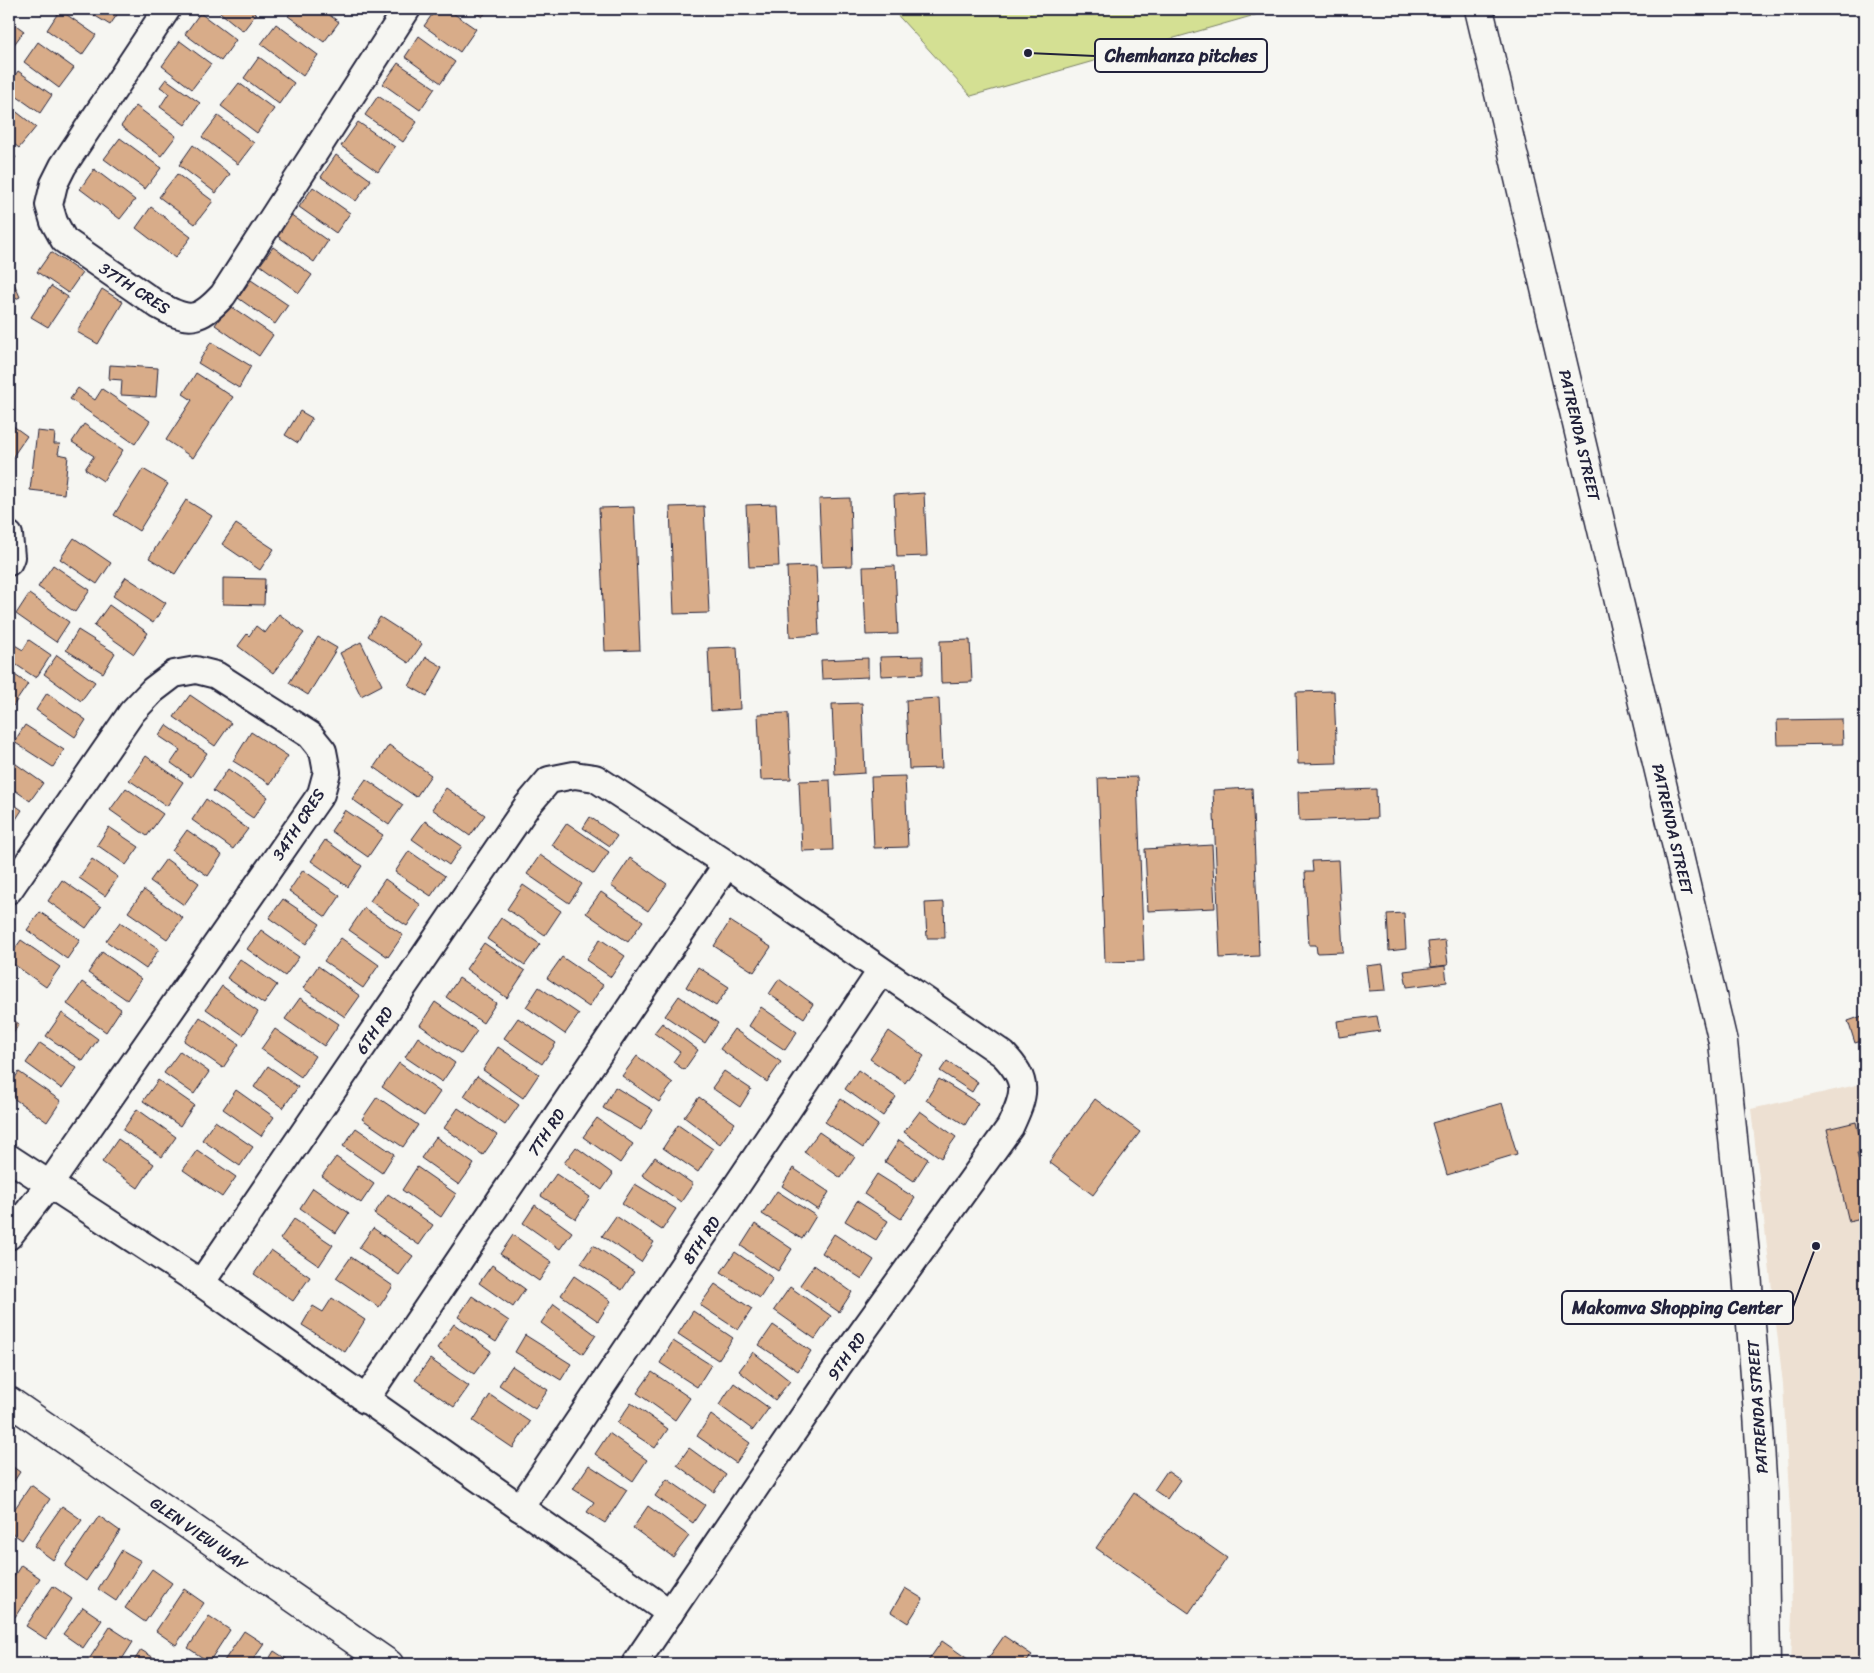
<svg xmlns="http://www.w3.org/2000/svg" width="1874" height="1673" font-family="Sriracha,sans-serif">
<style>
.built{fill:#ede0d2}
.green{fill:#d4e093;stroke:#7b8167}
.building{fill:#d8ac89;stroke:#22223b}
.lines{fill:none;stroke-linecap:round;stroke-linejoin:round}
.minor-casing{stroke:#22223b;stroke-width:30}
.tertiary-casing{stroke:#22223b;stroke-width:31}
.minor{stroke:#f6f6f2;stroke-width:26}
.tertiary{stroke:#f6f6f2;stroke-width:28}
.labels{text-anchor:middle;stroke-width:5;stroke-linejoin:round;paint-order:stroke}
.street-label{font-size:16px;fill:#22223b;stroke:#f6f6f2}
.leader{fill:none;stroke:#22223b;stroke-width:2}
.callout-dot{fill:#22223b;stroke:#f6f6f2;stroke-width:2}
.callout{fill:#f6f6f2;stroke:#22223b;stroke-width:2}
.callout-label{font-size:18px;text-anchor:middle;font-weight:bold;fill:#22223b}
</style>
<rect width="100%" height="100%" fill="#f6f6f2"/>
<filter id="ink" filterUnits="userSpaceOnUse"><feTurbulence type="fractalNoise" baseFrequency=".02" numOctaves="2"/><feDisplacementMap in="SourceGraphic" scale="10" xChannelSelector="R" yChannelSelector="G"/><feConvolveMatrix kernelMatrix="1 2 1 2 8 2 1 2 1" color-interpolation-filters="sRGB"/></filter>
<g filter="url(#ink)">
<!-- built -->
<path class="built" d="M1865,1083v581h-75l2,-50 -2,-101 -7,-129 -32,-275z"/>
<!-- green -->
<path class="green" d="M892,9h384l-305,87z"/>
<!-- building -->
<g class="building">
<path d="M84,9h37l-11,16z"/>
<path d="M216,9h34l6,5 -13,17z"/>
<path d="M294,9h27l18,13 -15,20 -36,-26z"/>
<path d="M436,9h11l29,20 -16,23 -36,-26z"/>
<path d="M471,9h18l-7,8z"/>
<path d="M60,10l36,25 -14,20 -35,-25z"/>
<path d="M200,13l36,27 -15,21 -36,-27z"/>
<path d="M9,20l15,11 -14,19 -1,-1z"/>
<path d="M276,24l42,31 -15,21 -42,-32z"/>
<path d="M419,36l36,26 -14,21 -36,-26z"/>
<path d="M180,41l31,23 -19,25 -30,-23z"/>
<path d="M38,42l36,26 -15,20 -35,-26z"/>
<path d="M259,57l35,26 -15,21 -35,-26z"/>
<path d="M398,63l37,25 -15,22 -37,-26z"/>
<path d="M18,71l34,24 -12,18 -31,-22v-7z"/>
<path d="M166,79l34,24 -15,22 -25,-18 9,-14 -9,-6z"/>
<path d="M239,83l35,26 -17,24 -36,-27z"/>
<path d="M378,96l39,26 -14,20 -38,-27z"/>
<path d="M9,106l27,21 -17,21 -10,-8z"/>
<path d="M136,106l40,30 -15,20 -40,-30z"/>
<path d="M218,116l36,27 -16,21 -36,-27z"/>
<path d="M358,122l37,25 -17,25 -37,-26z"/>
<path d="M120,138l41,30 -16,21 -41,-30z"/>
<path d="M193,145l37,29 -14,19 -37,-28z"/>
<path d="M9,152l7,5 -7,9z"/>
<path d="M336,155l35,25 -15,21 -35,-24z"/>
<path d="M94,169l41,31 -15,19 -40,-30z"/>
<path d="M177,174l36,27 -18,23 -36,-27z"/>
<path d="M313,187l37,26 -14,20 -37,-26z"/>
<path d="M151,207l40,30 -16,21 -39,-30z"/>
<path d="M290,214l38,27 -14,21 -38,-27z"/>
<path d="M273,247l39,28 -13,18 -39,-28z"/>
<path d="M51,252l31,21 -14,20 -31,-21z"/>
<path d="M9,272l11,25 -11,5z"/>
<path d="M251,280l37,25 -13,19 -37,-26z"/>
<path d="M51,286l17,11 -20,30 -17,-10z"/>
<path d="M102,289l21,13 -25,42 -21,-12z"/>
<path d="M229,305l44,30 -14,21 -44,-31z"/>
<path d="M211,342l40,24 -12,22 -41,-25z"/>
<path d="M110,365l48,3 -2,29 -35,-2 1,-15 -13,-1z"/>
<path d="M196,373l37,24 -40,61 -27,-18 26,-40 -9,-6z"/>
<path d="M78,388l17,12 7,-11 48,32 -15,23 -65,-45z"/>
<path d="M300,411l12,7 -14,25 -13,-8z"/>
<path d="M9,423l18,13 -18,26z"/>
<path d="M84,424l39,26 -20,31 -18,-12 9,-13 -22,-14z"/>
<path d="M37,431l18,2 -1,11h6l-2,10 10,2 -4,38 -34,-4z"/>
<path d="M143,469l25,15 -29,47 -25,-16z"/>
<path d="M924,493l3,63 -30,1 -3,-62z"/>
<path d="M850,498l2,68 -30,1 -3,-68z"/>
<path d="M186,500l26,16 -37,58 -26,-16z"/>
<path d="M776,504l3,62 -30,1 -3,-62z"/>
<path d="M704,506l5,107 -35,1 -4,-107z"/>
<path d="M634,507l6,143 -35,1 -6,-143z"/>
<path d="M236,524l38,25 -14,21 -38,-26z"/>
<path d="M74,538l37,25 -14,21 -37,-25z"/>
<path d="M53,565l37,25 -15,22 -37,-25z"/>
<path d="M816,566l3,69 -29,2 -3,-70z"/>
<path d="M895,566l3,68 -32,1 -3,-68z"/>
<path d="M126,577l40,26 -13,20 -40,-27z"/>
<path d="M223,578l42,1 -1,26 -41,-1z"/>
<path d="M29,594l40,28 -13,20 -40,-28z"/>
<path d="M109,605l39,28 -14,21 -40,-28z"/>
<path d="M279,614l25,19 -31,40 -35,-27 9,-12 2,2 7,-10 9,7z"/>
<path d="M380,617l42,27 -13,19 -41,-27z"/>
<path d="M78,630l37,23 -12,20 -37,-23z"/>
<path d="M318,637l19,11 -29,47 -19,-12z"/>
<path d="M29,640l22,15 -15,23 -27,-18v-9l4,-7 10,6z"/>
<path d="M970,640l2,42 -31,1 -1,-42z"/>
<path d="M361,642l21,43 -21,11 -21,-43z"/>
<path d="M737,647l3,62 -29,2 -3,-63z"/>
<path d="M57,655l38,27 -14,19 -37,-27z"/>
<path d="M923,656v18l-42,2 -1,-19z"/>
<path d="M426,657l17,10 -16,29 -18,-10z"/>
<path d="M868,658v19l-46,2 -1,-19z"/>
<path d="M9,671l19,13 -15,22 -4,-2z"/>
<path d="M1334,691l3,72 -39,1 -2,-72z"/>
<path d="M47,693l39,27 -11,17 -39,-27z"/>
<path d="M190,695l41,28 -16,23 -41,-29z"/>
<path d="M939,698l3,70 -33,1 -3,-69z"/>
<path d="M862,703l3,70 -30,2 -3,-71z"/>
<path d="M788,713l3,66 -30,1 -3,-66z"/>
<path d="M1842,719l1,25 -65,1 -1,-25z"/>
<path d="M25,725l39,25 -11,17 -39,-25z"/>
<path d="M166,725l41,28 -16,24 -20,-14 9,-13 -21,-14z"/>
<path d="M251,732l37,24 -18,28 -37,-23z"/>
<path d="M389,745l42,30 -15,22 -42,-30z"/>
<path d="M146,756l37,26 -16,24 -38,-26z"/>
<path d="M9,759l34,24 -13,18 -21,-15z"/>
<path d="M228,769l40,28 -15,21 -40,-27z"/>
<path d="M905,776l3,71 -34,1 -3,-71z"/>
<path d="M1137,777l7,184 -39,1 -7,-184z"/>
<path d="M366,779l37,26 -14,20 -37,-26z"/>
<path d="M830,780l3,70 -31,1 -3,-70z"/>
<path d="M126,788l37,26 -16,22 -37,-26z"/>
<path d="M446,788l39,27 -15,21 -38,-27z"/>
<path d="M1252,788l7,168 -39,2 -7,-168z"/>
<path d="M1376,789l1,29 -78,3 -1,-29z"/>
<path d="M206,799l42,30 -15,20 -41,-29z"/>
<path d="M9,801l13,9 -13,20z"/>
<path d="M345,810l38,25 -15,22 -37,-26z"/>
<path d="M590,817l27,19 -7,10 -27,-18z"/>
<path d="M425,821l37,25 -13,19 -37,-26z"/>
<path d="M567,823l42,29 -15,22 -42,-29z"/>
<path d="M109,827l30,20 -13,18 -29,-20z"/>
<path d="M187,830l35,25 -14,21 -36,-25z"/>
<path d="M325,840l37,26 -14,21 -37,-26z"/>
<path d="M1212,845l3,63 -67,3 -3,-62z"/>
<path d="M409,851l36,25 -14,20 -36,-24z"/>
<path d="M540,855l42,29 -13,19 -42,-29z"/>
<path d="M630,858l37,26 -19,27 -37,-25z"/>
<path d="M92,859l26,18 -13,19 -26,-18z"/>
<path d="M166,859l33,24 -15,22 -34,-24z"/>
<path d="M1338,860l5,92 -26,1 -1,-8h-7l-4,-73h8l-1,-11z"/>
<path d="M303,870l37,26 -14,21 -37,-26z"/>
<path d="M385,879l36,26 -14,21 -37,-25z"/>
<path d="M62,880l39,27 -15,21 -38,-27z"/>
<path d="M523,885l38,26 -16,24 -38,-26z"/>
<path d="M144,890l39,28 -16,21 -39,-27z"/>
<path d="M601,892l42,29 -15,21 -42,-29z"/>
<path d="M283,899l37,25 -14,20 -37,-26z"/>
<path d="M944,902l1,36h-18l-2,-35z"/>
<path d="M364,908l39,27 -15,22 -39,-27z"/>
<path d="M40,912l40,28 -13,19 -40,-29z"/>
<path d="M1404,913l2,36 -17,2 -2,-37z"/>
<path d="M501,918l39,26 -15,21 -38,-26z"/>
<path d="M730,921l41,26 -17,25 -40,-26z"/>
<path d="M120,922l39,27 -13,20 -40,-28z"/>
<path d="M261,930l38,27 -14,19 -38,-27z"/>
<path d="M341,938l38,27 -16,23 -39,-27z"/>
<path d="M600,939l25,17 -14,21 -25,-17z"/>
<path d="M21,940l39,27 -14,20 -37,-26v-4z"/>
<path d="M1445,940l3,25 -17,2 -3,-25z"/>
<path d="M484,943l41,28 -18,27 -41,-29z"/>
<path d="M102,952l39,27 -14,21 -39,-27z"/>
<path d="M562,957l41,28 -14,22 -42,-29z"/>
<path d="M240,959l37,26 -13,19 -37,-26z"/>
<path d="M1383,964l3,26 -17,1 -3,-25z"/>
<path d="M318,966l42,30 -15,21 -42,-29z"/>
<path d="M1445,966l2,16 -40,5 -3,-16z"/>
<path d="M698,967l31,20 -13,19 -30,-19z"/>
<path d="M459,978l37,25 -13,20 -37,-26z"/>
<path d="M779,979l34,25 -9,14 -35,-24z"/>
<path d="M82,982l39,27 -15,23 -39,-28z"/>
<path d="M222,986l36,26 -15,23 -37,-26z"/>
<path d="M539,987l40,27 -14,20 -39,-27z"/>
<path d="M679,996l39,27 -13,20 -40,-27z"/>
<path d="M300,998l39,26 -15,22 -39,-27z"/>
<path d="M435,1002l42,29 -16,23 -41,-29z"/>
<path d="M761,1007l36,25 -12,18 -36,-24z"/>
<path d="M62,1013l36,26 -15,22 -37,-25z"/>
<path d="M1865,1015v25l-10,3 -7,-22z"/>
<path d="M1377,1016l3,15 -41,6 -2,-16z"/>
<path d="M9,1017l10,7 -10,16z"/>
<path d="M200,1017l39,27 -16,24 -39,-27z"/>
<path d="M518,1018l38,25 -14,21 -38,-26z"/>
<path d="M662,1023l36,27 -14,20 -11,-8 7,-10 -26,-19z"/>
<path d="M275,1029l40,27 -14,21 -40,-28z"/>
<path d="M734,1029l47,33 -14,20 -47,-33z"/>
<path d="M889,1031l35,25 -19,27 -35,-24z"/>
<path d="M418,1037l37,26 -13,19 -37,-25z"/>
<path d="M40,1043l37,25 -15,21 -36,-26z"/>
<path d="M498,1047l41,27 -16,24 -40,-28z"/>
<path d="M180,1051l29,21 -15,22 -30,-21z"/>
<path d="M637,1056l36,27 -14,19 -37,-26z"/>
<path d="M947,1061l31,21 -6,10 -32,-21z"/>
<path d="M399,1063l41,29 -16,24 -42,-29z"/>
<path d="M268,1066l30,21 -15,21 -29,-21z"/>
<path d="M858,1070l38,27 -13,19 -38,-27z"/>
<path d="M724,1071l27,18 -11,18 -28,-19z"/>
<path d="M19,1072l42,29 -14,21 -38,-27v-9z"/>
<path d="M477,1076l42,29 -14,20 -41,-29z"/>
<path d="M939,1079l39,24 -13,22 -39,-25z"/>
<path d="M158,1080l36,25 -14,21 -37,-25z"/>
<path d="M615,1087l38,23 -12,20 -38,-22z"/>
<path d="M236,1090l38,27 -13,19 -38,-27z"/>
<path d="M377,1097l41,28 -15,22 -41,-28z"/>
<path d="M699,1097l36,26 -15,21 -36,-27z"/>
<path d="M841,1099l37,26 -15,23 -38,-26z"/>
<path d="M1095,1099l45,33 -47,63 -44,-33z"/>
<path d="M1502,1103l15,51 -70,21 -15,-52z"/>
<path d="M458,1108l39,27 -14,20 -39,-27z"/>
<path d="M137,1109l39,28 -14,20 -39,-27z"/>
<path d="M920,1111l36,26 -15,21 -37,-26z"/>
<path d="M597,1118l36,26 -13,19 -37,-26z"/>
<path d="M215,1121l38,26 -13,19 -38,-26z"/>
<path d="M1856,1122l7,29 -6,2 8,34v31l-16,4 -22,-93z"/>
<path d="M678,1125l35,24 -15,23 -35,-24z"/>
<path d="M356,1128l38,26 -12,19 -39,-27z"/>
<path d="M819,1132l36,25 -14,21 -37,-26z"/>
<path d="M436,1137l38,27 -15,21 -38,-27z"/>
<path d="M118,1139l36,25 -16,24 -36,-26z"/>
<path d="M899,1140l29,19 -14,22 -29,-19z"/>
<path d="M576,1147l37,27 -11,16 -38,-27z"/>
<path d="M197,1150l39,27 -14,20 -39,-27z"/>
<path d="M336,1157l38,27 -13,19 -39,-27z"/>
<path d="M655,1157l38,27 -12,18 -39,-27z"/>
<path d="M417,1167l39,27 -15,23 -39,-27z"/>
<path d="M793,1168l36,24 -11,18 -36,-24z"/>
<path d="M556,1174l34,23 -14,22 -35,-23z"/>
<path d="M877,1174l38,24 -14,21 -37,-25z"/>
<path d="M635,1184l41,25 -14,21 -40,-26z"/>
<path d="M313,1188l36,25 -13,20 -36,-25z"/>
<path d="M777,1191l39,25 -14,23 -40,-25z"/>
<path d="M388,1194l45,31 -14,20 -45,-31z"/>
<path d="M857,1201l31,20 -12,19 -31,-19z"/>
<path d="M535,1205l37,27 -12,17 -37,-26z"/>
<path d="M616,1216l38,26 -13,20 -39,-26z"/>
<path d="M294,1219l39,26 -14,21 -39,-27z"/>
<path d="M755,1224l37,25 -14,22 -37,-25z"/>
<path d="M373,1228l40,28 -14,19 -40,-27z"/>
<path d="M834,1234l40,26 -12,19 -40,-26z"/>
<path d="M513,1235l39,27 -13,19 -39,-27z"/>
<path d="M593,1245l41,27 -12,18 -41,-27z"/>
<path d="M271,1250l39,27 -17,24 -39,-27z"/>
<path d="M735,1252l38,26 -13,20 -39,-26z"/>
<path d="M351,1257l42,29 -14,21 -43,-29z"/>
<path d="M492,1265l33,24 -12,18 -34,-24z"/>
<path d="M814,1265l38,27 -13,20 -39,-27z"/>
<path d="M574,1276l37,25 -13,20 -37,-26z"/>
<path d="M715,1284l37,25 -14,21 -38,-25z"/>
<path d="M790,1287l41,29 -16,23 -41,-29z"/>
<path d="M472,1296l37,25 -13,21 -38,-25z"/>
<path d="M332,1298l33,22 -20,32 -43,-27 11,-19 10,6z"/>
<path d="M554,1304l42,31 -13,19 -42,-31z"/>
<path d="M693,1311l40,27 -15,22 -40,-26z"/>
<path d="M454,1324l37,27 -17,23 -37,-26z"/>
<path d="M773,1325l38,26 -13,20 -39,-26z"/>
<path d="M525,1335l46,29 -10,16 -46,-28z"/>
<path d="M673,1341l38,24 -14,22 -37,-24z"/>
<path d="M753,1352l37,29 -15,19 -36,-29z"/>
<path d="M430,1359l39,27 -15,21 -39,-27z"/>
<path d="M512,1366l36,24 -13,19 -36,-24z"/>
<path d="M652,1372l38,26 -15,22 -38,-27z"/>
<path d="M734,1383l35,25 -16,22 -34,-25z"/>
<path d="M490,1395l40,27 -17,26 -40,-27z"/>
<path d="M631,1403l37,26 -13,19 -38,-25z"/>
<path d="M711,1415l39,28 -14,20 -39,-27z"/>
<path d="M609,1433l38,27 -14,21 -38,-27z"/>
<path d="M689,1448l37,27 -12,17 -37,-27z"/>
<path d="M9,1464l11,8 -11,17z"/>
<path d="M589,1465l38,25 -22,33 -18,-11 7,-10 -21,-13z"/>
<path d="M1167,1471l13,9 -13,19 -13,-9z"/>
<path d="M667,1479l38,26 -12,18 -38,-27z"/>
<path d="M31,1485l19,14 -28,41 -13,-9v-14z"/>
<path d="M1134,1493l93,65 -38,55 -93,-65z"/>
<path d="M62,1506l20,14 -29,40 -19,-14z"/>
<path d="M648,1506l41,30 -16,21 -40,-29z"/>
<path d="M99,1516l21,15 -34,50 -21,-15z"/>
<path d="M122,1550l19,11 -25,40 -18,-12z"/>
<path d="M21,1565l19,13 -25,39 -6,-4v-29z"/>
<path d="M152,1569l20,14 -27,39 -20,-14z"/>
<path d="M53,1586l19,13 -26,40 -20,-13z"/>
<path d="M905,1588l18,11 -15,24 -17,-11z"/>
<path d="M184,1589l20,14 -28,42 -20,-14z"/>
<path d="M83,1607l19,13 -19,28 -20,-14z"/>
<path d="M209,1616l21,14 -21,32 -21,-14z"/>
<path d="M110,1627l23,15 -14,22h-33z"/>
<path d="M244,1631l20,13 -14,20h-28z"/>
<path d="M1004,1636l28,19 -7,9h-41z"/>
<path d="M942,1641l33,23h-49z"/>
<path d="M141,1650l20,12 -1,2h-28z"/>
<path d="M274,1651l20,13h-28z"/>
</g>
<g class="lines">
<!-- minor casing -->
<g class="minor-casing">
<g id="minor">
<path d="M167,9l-104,157 -9,18 -5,21 5,17 10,18 94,65c31,17 40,17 65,-10l184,-286"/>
<path d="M9,535l2,22 -2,5"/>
<path d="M9,890l123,-178 21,-22 21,-16 22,-4 20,5 94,60 13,16 4,21 -6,22 -272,391 -40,51"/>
<path d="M9,1158l192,125 469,330"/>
<path d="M201,1283l326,-477 22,-26 25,-5 21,3 132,86 276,190c27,28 22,40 7,73l-172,239 -203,298"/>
<path d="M365,1400l362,-536"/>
<path d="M520,1508l361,-537"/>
</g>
</g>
<!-- tertiary casing -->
<g class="tertiary-casing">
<g id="tertiary">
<path d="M1479,9l244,1033 24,231 11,141 5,79 3,171"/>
<path d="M9,1401l380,263"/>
</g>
</g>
<!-- minor -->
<use href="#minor" class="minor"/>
<!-- tertiary -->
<use href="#tertiary" class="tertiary"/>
</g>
</g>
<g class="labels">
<!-- street labels -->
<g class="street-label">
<text transform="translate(135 288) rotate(33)" y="6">37TH CRES</text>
<text transform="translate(1580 435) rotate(77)" y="6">PATRENDA STREET</text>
<text transform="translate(298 824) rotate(-57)" y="6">34TH CRES</text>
<text transform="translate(1673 829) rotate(77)" y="6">PATRENDA STREET</text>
<text transform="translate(374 1030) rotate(-56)" y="6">6TH RD</text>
<text transform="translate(546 1132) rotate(-56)" y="6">7TH RD</text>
<text transform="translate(701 1240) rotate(-56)" y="6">8TH RD</text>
<text transform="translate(846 1356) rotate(-55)" y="6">9TH RD</text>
<text transform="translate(1757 1407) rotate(-94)" y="6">PATRENDA STREET</text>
<text transform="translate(199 1533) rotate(35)" y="6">GLEN VIEW WAY</text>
</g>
</g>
<!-- callouts -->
<path class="leader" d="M1028 53L1095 56M1816 1246L1793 1307"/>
<g class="callout-dot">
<circle cx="1028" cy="53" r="5"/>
<circle cx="1816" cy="1246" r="5"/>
</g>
<g class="callout">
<rect x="1095" y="39" width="172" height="33" rx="5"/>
<rect x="1562" y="1291" width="231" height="33" rx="5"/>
</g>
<g class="callout-label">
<text x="1181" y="62">Chemhanza pitches</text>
<text x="1677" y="1314">Makomva Shopping Center</text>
</g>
<!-- margin -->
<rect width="1874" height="1673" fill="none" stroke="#f6f6f2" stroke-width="30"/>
<rect x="15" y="15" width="1844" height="1643" fill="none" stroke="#22223b" stroke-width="2" filter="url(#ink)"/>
</svg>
